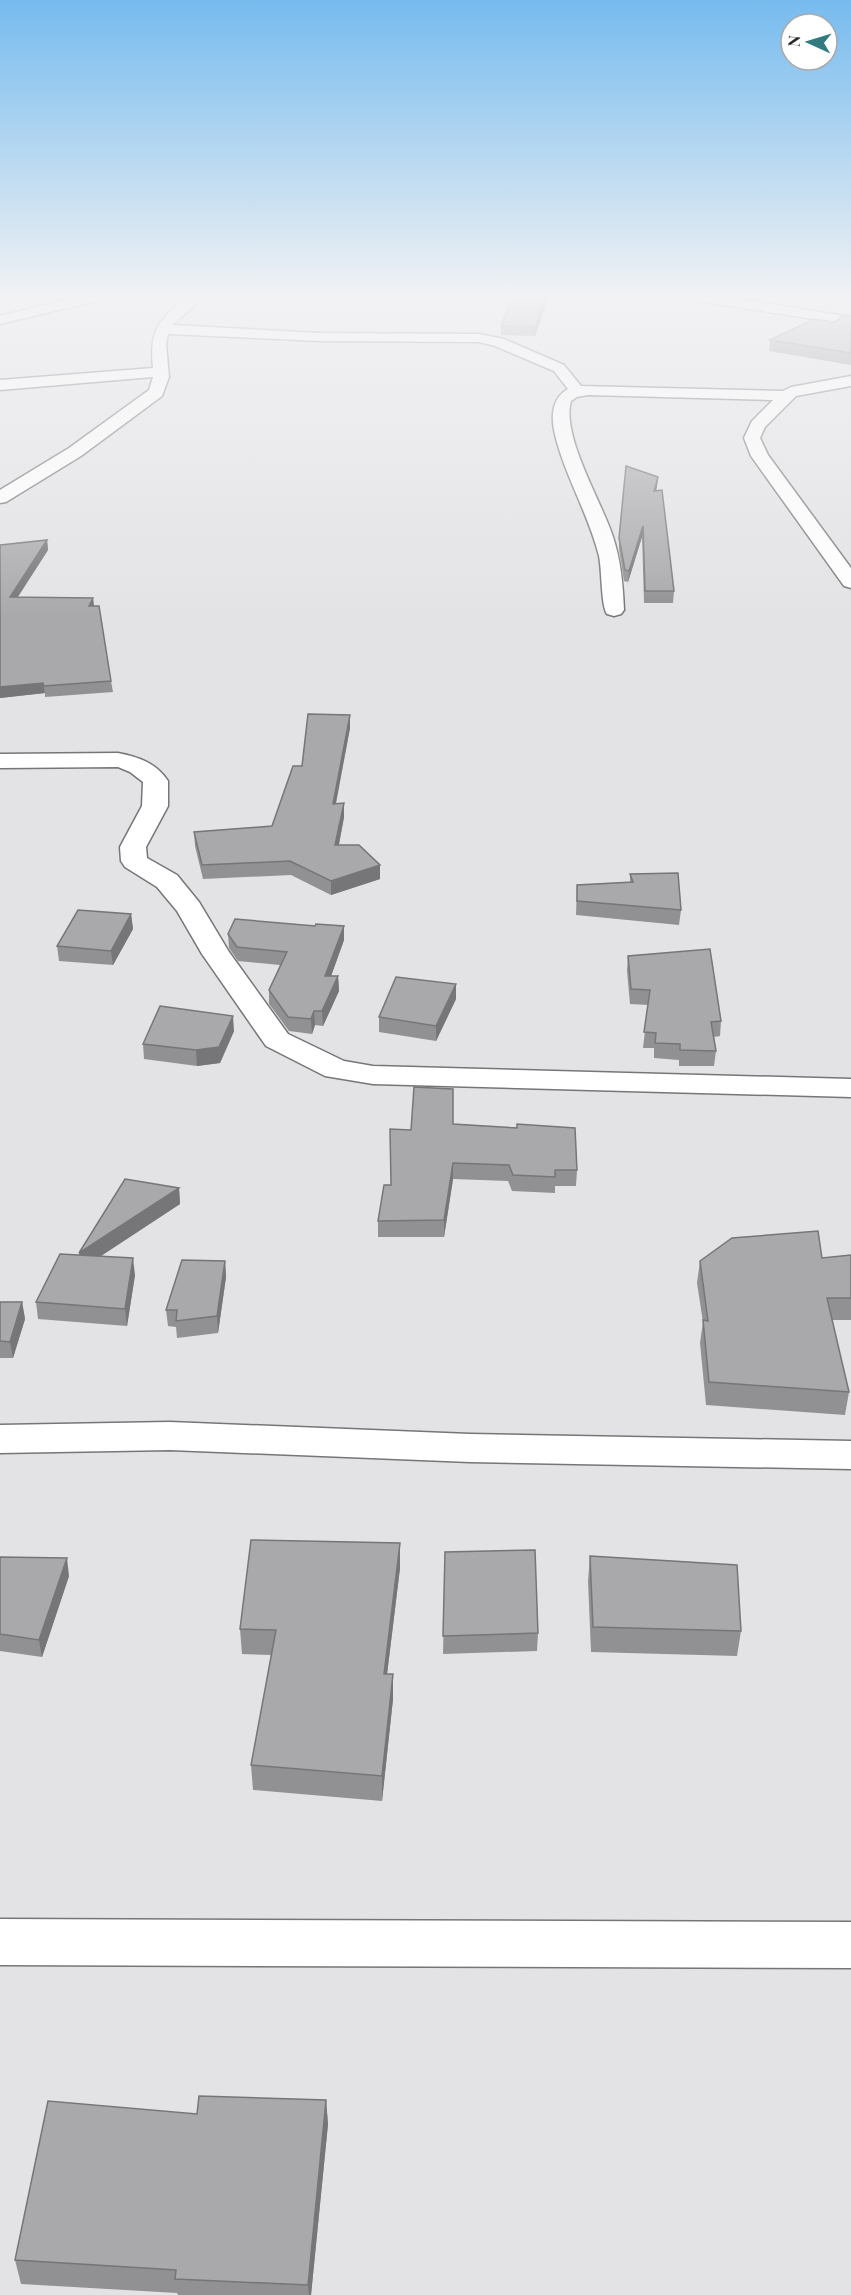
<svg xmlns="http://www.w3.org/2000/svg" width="851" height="2295" font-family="'Playfair Display',serif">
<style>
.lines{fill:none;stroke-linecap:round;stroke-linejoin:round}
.minor-casing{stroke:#767678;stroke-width:3}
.primary-casing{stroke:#767678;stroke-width:3}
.trunk-casing{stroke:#767678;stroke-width:3}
.minor{fill:#fff;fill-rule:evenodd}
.primary{fill:#fff;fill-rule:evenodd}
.trunk{fill:#fff;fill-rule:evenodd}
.wall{fill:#919194}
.shaded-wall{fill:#767678}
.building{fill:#a9a9ac;stroke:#767678;stroke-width:1.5}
</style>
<rect width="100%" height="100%" fill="#e3e3e6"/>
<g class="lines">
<!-- minor casing -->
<g class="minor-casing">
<g id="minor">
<path d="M189,296h16l-33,29 147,8 160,1 25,5 60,26 17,21 202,5 8,-4 60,-11v10l-55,10 -31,31 -5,11 8,17 83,113v20l-7,-2 -93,-130 -7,-18 8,-17 21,-21 -185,-5 -11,2 -6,4c-10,35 31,101 42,136 8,24 10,48 11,73l-3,4 -7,2 -7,-2c-6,-8 -5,-44 -8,-58 -11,-44 -36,-83 -45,-126 -3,-16 -1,-33 14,-41l-14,-18 -59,-25 -16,-4 -160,-1 -151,-7 -2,10 3,33 -7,19 -81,60 -75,46 -6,1v-13l69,-42 80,-58 4,-13 -153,13v-10l153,-12c-4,-39 6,-49 36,-72z"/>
<path d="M118,753c21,4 38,10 50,28v25l-22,41 1,11 30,17 22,27 30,50 59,82 56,27 29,5 478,13v18l-478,-13 -48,-8 -59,-30 -64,-92 -25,-43 -20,-24 -32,-20 -4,-6 -1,-14 22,-41 1,-24 -13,-10 -12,-5 -118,1v-14z"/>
<path d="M170,1422l300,12 381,7v28l-381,-7 -300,-12 -170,3v-28z"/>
<path d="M0,1919l851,3v46l-851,-3z"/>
</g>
</g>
<!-- primary casing -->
<g class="primary-casing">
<path id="primary" d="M82,296h24l-2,3 -104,25v-8z"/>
</g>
<!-- trunk casing -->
<g class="trunk-casing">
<path id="trunk" d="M686,296h34l131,21v8l-158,-25z"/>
</g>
<!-- minor -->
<use href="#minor" class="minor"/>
<!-- primary -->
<use href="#primary" class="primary"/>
<!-- trunk -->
<use href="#trunk" class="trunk"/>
</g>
<!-- wall -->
<g class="wall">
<path d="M513,296h36l-14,40 -34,-1v-9z"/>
<path d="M851,316v49l-82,-14 1,-11 64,-18z"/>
<path d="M658,477l-2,14 18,100 -1,12h-29l-2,-66 -14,45 -4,-1 -5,-32v-11z"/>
<path d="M47,540l1,10 -30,47 75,1 1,8 17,75 2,11 -68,5v-4l-45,5v-100z"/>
<path d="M350,715v13l-14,76 8,-1v14l-5,28 41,20v14l-49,16 -40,-20 -88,4 -8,-33 -1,-14 78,-6 30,-60z"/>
<path d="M630,874l51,36 -2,15 -103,-10 1,-30 53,-3z"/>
<path d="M131,914l2,15 -20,36 -54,-4 -2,-15z"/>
<path d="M228,934l116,6 -13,36h7l1,15 -16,35 -8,-1 -3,9 -23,-3 -20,-27v-14l11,-25 -42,-4 -9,-13z"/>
<path d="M628,956l93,65 -1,15 -6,1 2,14 -2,15h-35v-6l-25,-2v-10h-11l5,-43 -18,-1 -3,-33z"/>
<path d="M456,999l-20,42 -57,-9v-15z"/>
<path d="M234,1031l-14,32 -23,3 -53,-7 -1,-15z"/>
<path d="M453,1124l124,46 -1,16h-21v7l-43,-2 -4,-10 -55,-2 -9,58h-66v-16l33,-91z"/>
<path d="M179,1188l1,16 -79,52 34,19 -8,51 -89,-7 -2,-17 43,-47z"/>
<path d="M851,1255v65h-19l17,72 -4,23 -139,-10 -6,-62 3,-21 -6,-39 3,-22 122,-3z"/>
<path d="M225,1261l1,16 -8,56 -41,5 -1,-11 -8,-1 -2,-16z"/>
<path d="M0,1302h22l3,17 -12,39h-13z"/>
<path d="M445,1552l93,81 -1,18 -94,3z"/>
<path d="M590,1556l151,75 -4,25 -146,-4 -3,-71z"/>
<path d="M0,1557l69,19 -27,81 -42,-6z"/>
<path d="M400,1568l-13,106 6,25 -11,102 -129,-11 -2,-25 20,-110 -29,-1 -2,-25z"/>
<path d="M326,2100l2,24 -17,171h-133l-1,-2 -156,-9 -6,-24 182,-146z"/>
</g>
<!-- shaded-wall -->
<g class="shaded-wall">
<path d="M546,296h3l-14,40v-9z"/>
<path d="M658,477l-1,10 -4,15 1,-11z"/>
<path d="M643,526l-1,11 -14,45 1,-11z"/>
<path d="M47,540l1,10 -37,57 -1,-10z"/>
<path d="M93,598l1,10 -5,-2z"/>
<path d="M43,683l2,10 -45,5v-11z"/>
<path d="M350,715v13l-17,89v-13z"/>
<path d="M344,803v14l-8,42 -1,-14z"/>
<path d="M380,865v14l-49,16v-14z"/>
<path d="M131,914l2,15 -20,36 -2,-14z"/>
<path d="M344,926v14l-18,50 -1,-14z"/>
<path d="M338,976l1,15 -16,35 -1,-15z"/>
<path d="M456,984v15l-20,42v-15z"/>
<path d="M314,1011l1,14 -3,9 -1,-15z"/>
<path d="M233,1016l1,15 -14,32 -23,3 -1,-16z"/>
<path d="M453,1163v16l-9,58v-17z"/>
<path d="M179,1188l1,16 -99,65 -2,-16z"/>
<path d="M133,1258l2,17 -8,51 -2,-17z"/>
<path d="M225,1261l1,16 -8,56 -1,-17z"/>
<path d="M22,1302l3,17 -12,39 -3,-16z"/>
<path d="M400,1543v25l-16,131v-25z"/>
<path d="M67,1558l2,18 -27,81 -3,-17z"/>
<path d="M393,1674v25l-11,102v-25z"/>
<path d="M326,2100l2,24 -17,171h-2l-1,-10z"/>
</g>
<!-- building -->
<g class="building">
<path d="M513,296h33l-11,31 -34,-1z"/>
<path d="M844,315l7,1v37l-81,-13 44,-21 20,3z"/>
<path d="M626,466l32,11 -4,14 8,-1 12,101h-29l-2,-65 -14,45 -4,-1 -6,-32z"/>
<path d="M47,540l-37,57 83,1 -4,8h10l12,75 -67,5 -1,-3 -43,4v-142z"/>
<path d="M308,714l42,1 -17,89 11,-1 -9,42h24l21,20 -49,16 -41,-20 -88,4 -8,-33 78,-6 21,-60h9z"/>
<path d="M678,873l3,37 -104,-9v-16l56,-3 -3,-8z"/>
<path d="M78,910l53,4 -20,37 -54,-5z"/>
<path d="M235,919l80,7 1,-2 28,2 -19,50h13l-16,35h-8l-3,8 -23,-2 -19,-27 18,-38 -50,-5 -9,-13z"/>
<path d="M710,949l11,72 -10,1 5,29 -36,-1v-6l-25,-1 1,-10 -12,-1 6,-42 -19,-1 -3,-33z"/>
<path d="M396,977l60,7 -20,42 -57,-9z"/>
<path d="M160,1006l73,10 -14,31 -23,3 -53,-6z"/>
<path d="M414,1087l39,2v35l64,4v-4l58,4 2,42h-22v7l-42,-2 -4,-10 -56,-2 -9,57 -66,1 6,-36h7l-1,-56 21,1z"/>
<path d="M125,1179l54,9 -100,65z"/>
<path d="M818,1231l4,27 29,-3v43h-24l22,94 -140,-10 -6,-62 5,1 -8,-60 32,-23z"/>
<path d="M60,1254l73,4 -8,51 -89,-7z"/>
<path d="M182,1260l43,1 -8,55 -41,5 1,-11h-11z"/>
<path d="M0,1302h22l-12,40 -10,-1z"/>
<path d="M251,1540l149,3 -16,131h9l-11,102 -131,-11 25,-135 -36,-1z"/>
<path d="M535,1550l3,83 -95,3 2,-84z"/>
<path d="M590,1556l147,9 4,66 -148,-4z"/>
<path d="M0,1557l67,1 -28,82 -39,-6z"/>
<path d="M199,2096l127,4 -18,185 -133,-6 1,-9 -161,-10 33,-159 149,13z"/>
</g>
<!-- sky -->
<linearGradient id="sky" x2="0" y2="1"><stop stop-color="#76bbee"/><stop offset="0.48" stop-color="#f2f2f4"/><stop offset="1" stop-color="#f2f2f4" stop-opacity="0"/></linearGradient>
<rect width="851" height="617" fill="url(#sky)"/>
<!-- north arrow -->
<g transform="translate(809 42) rotate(274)"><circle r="28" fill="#ffffff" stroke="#a9a9a9" stroke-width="1.5"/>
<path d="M0-4.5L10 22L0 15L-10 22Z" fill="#327b80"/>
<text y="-9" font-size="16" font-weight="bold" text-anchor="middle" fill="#282829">N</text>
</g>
</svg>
